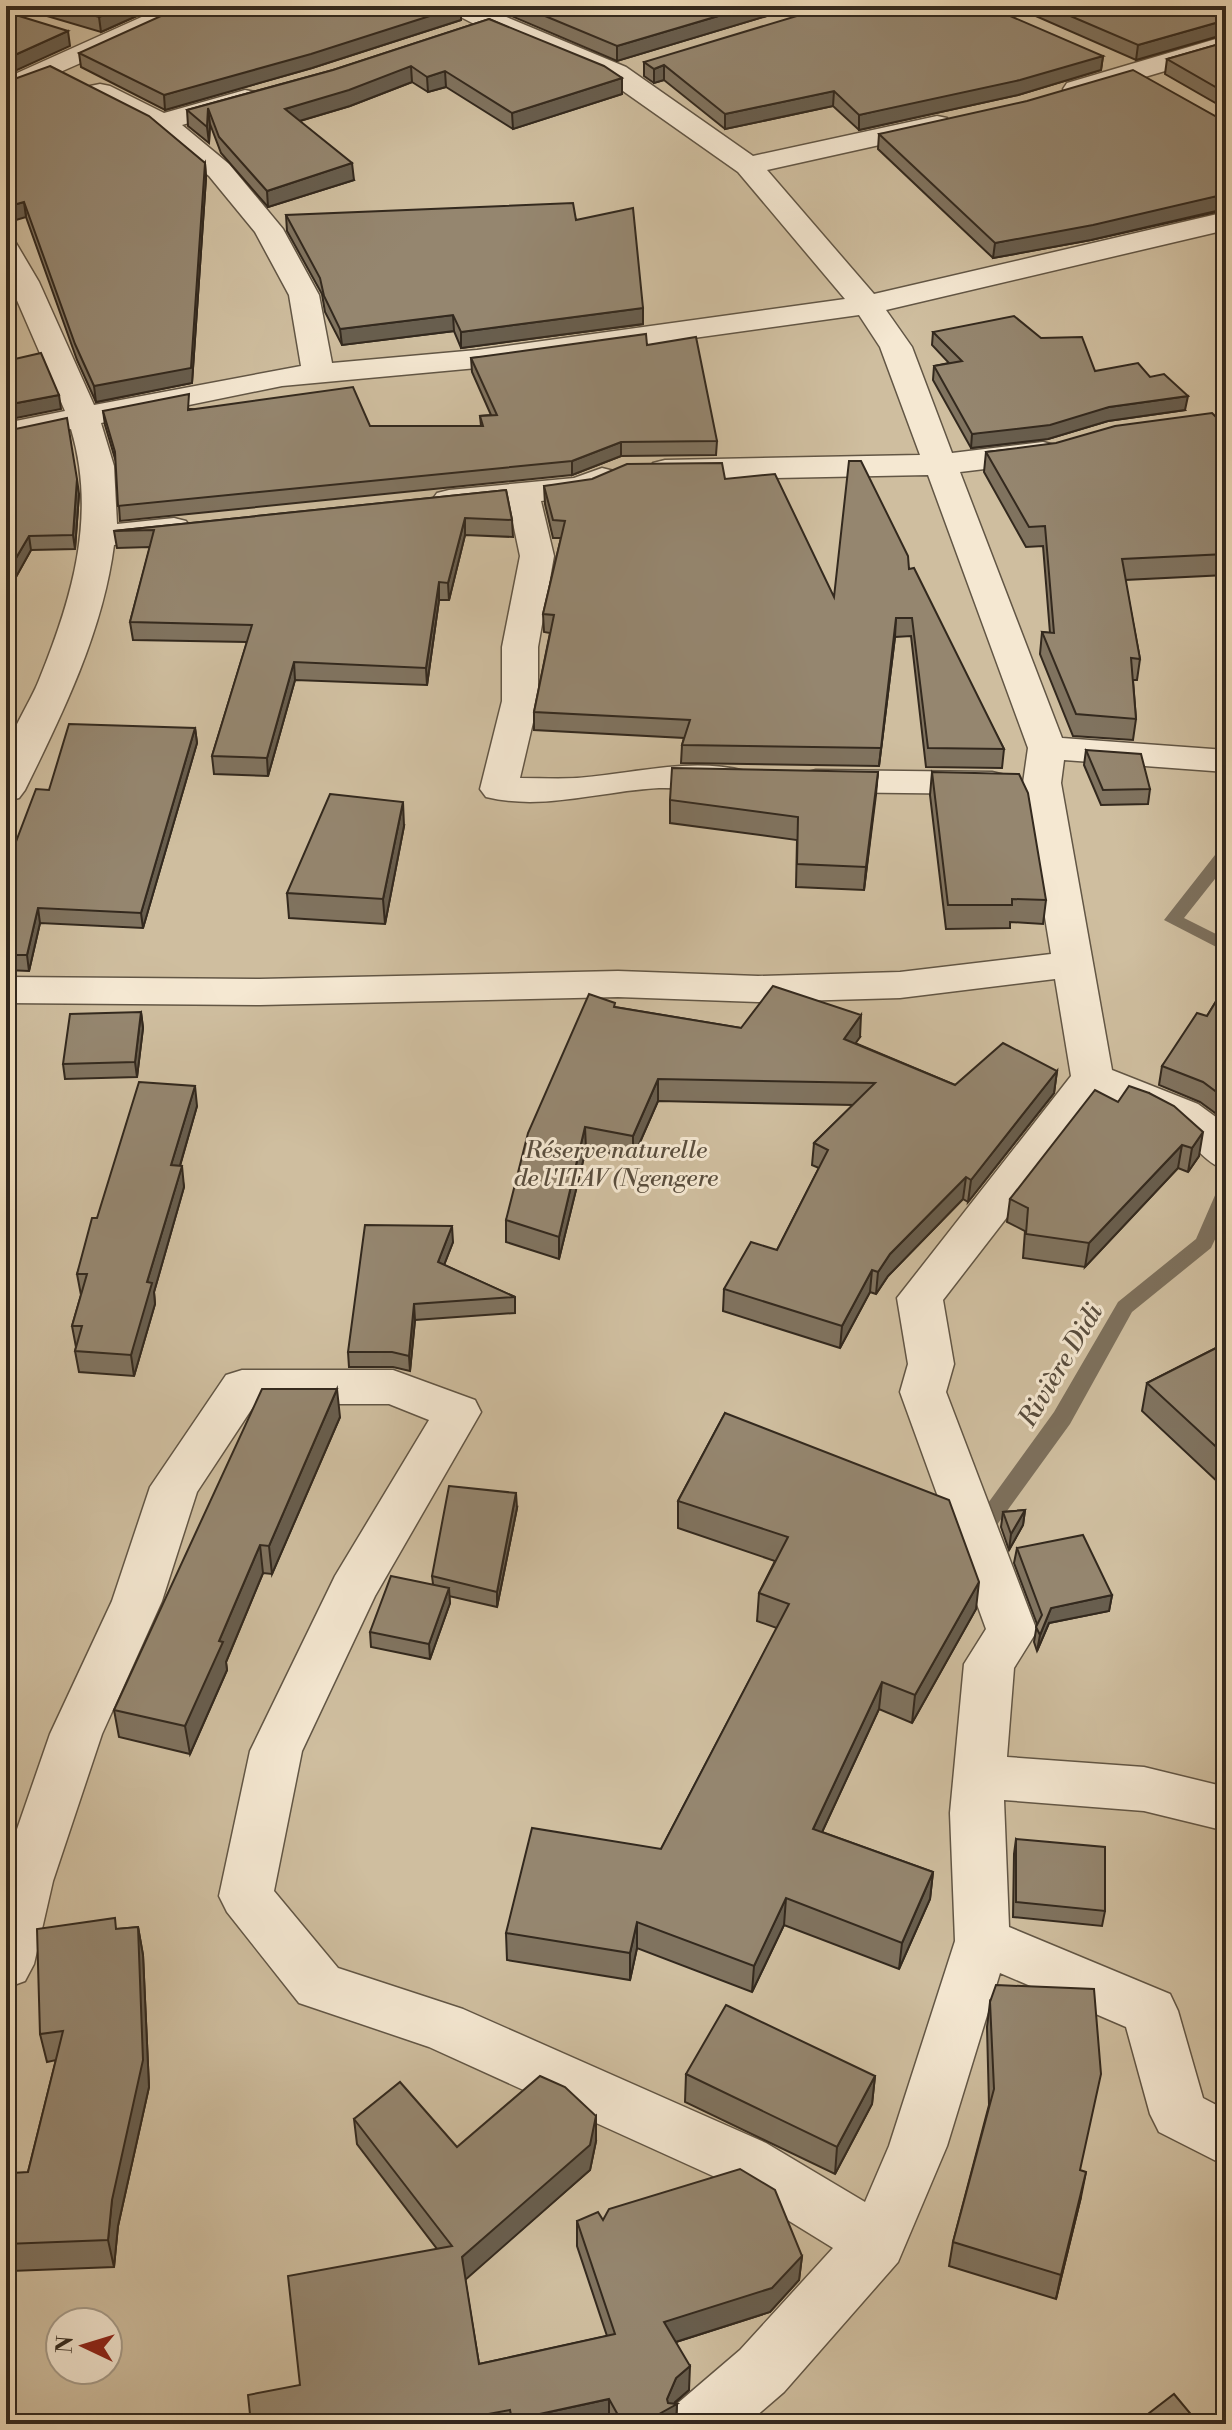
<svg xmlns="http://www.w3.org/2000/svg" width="1232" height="2430" font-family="'Libre Bodoni',serif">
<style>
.green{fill:#cfbe9f;stroke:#81745e;stroke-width:2;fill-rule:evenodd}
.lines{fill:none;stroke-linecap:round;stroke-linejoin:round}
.stream{fill:#7d705c;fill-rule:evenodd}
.minor-casing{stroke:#625645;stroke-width:3}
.minor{fill:#f5e8d2;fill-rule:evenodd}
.wall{fill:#80735f;stroke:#33291e;stroke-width:2}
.shaded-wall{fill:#685e4e;stroke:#33291e;stroke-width:2}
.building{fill:#95866f;stroke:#33291e;stroke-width:2}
.labels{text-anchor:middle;stroke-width:6;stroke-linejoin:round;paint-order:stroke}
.park-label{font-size:24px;font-style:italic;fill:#5a4e3e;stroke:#f5e8d2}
.water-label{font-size:26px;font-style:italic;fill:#584c3d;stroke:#f5e8d2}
</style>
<rect width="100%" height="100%" fill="#efdcba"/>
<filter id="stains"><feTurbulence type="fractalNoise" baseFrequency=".0025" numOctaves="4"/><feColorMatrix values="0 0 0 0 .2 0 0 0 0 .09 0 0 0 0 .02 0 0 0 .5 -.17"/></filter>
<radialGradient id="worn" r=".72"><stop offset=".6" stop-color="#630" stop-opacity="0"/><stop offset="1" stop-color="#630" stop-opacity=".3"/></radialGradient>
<!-- green -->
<path class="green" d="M6,6h1220v2418h-1220zM60,2322h48v48h-48z"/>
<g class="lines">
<!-- stream -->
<g class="stream">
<path d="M1226,828v37l-42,53 42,21v13l-62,-32 51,-65 2,-22z"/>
<path d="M1226,1186v30l-15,32 -79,64 -62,112 -84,116 -8,3 -8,-3 -3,-6 3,-6 84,-116 64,-110 78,-63 20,-46z"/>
</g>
<!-- minor casing -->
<g class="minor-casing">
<g id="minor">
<path d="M166,6h34l-4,6 -190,84v-18z"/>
<path d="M447,6h33l146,61 127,89 184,-40 10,2 4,6 -4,6 -180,40 107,124 352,-82v18l-340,80 26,37 40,106 91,-11 12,3 4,7 -4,7 -12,3 -83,10 102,266 164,12v22l-162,-12 -3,23 51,287 86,34 26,19 2,47c-22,-7 -35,-30 -54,-43 -21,-14 -49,-21 -72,-30l-157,203 11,64 -8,28 91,239 -23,37 -7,89 137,10 82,20v44l-82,-20 -140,-11 5,127 161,67 8,17 25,87 23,12v56l-67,-34 -9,-18 -24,-87 -126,-54 -53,173 -49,116 -114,130 -37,32h-78l9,-21 62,-53 93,-102 -109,-67 -295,-134 -130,-44 -72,-91 -8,-16 31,-145 85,-175 94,-156 -40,-16h-134l-58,88 -35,109 -60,133 -49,147 -19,83 -9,17 -19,7v-127l44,-127 62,-133 38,-114 76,-112 16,-5h151l82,30 6,12 -106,184 -73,155 -28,140 64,77 125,41 303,134 99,59 24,-56 66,-205 -5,-128 14,-149 22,-35 -86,-237 8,-28 -11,-66 174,-222 -16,-97 -155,19 -142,4 -140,-5 -358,8 -254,-2v-26l254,2 358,-8 140,5 142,-4 151,-18 -28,-171 5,-35 -100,-273 -263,5 -12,-3 -4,-7 4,-7 12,-3 255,-5 -40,-108 -21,-32 -382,53 -195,18 -181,37 13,43 3,58 57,-6 12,3 5,7 -5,7 -72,10c-11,86 -51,168 -89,245l-6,8 -13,3c0,-15 -3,-34 0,-49 6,-24 24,-49 33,-72 33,-81 58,-164 32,-251l-65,14v-20l59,-12 -59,-136v-35l10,3 23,39 55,123 207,-39 -12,-71 -34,-63 -46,-56 -57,-48 -62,-30 -4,-6 4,-6 10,-2 10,2 54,27 81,-23 10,2 4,6 -4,6 -73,21 47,39 54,65 36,66 13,68 145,-13 368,-51 -107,-127 -132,-93 -124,-51 -31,-16z"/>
<path d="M1226,36v17l-149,44 -10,-2 -4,-6 4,-6z"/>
<path d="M602,468l12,3 5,7c-15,22 -54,20 -78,23l13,55 -16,91v54l-18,77c19,0 38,1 57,0 56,-4 112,-21 168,-7l6,8 -6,8c-28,7 -58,0 -86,1 -58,3 -116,23 -173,9l-6,-8 22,-88v-54l18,-91 -11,-52 -60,6 -12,-3 -5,-7 5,-7 12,-3 125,-12z"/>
<path d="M816,770l176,2 13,3 6,8 -6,8 -13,3 -176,-2 -13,-3 -6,-8 6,-8z"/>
</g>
</g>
<!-- minor -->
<use href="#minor" class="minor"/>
</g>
<!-- wall -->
<g class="wall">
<path d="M13,6h146l-58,26z"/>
<path d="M461,6v14l-149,48 -147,42 -84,-43 -2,-14z"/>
<path d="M488,6h312l-183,55z"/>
<path d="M1013,6h213v28l-90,26z"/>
<path d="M489,19l133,59v16l-109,35 -67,-42 -18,5 -16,-10 -62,24 -50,15 54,59 -86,27 -47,-54 -11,-29 -1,19 -21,-17 -1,-16 146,-40z"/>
<path d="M1226,42v67l-61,-35 2,-15z"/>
<path d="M1103,56l-2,14 -83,25 -159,35 -26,-24 -108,23 -61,-49 -10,3 -10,-7v-14z"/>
<path d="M6,82l199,81 1,15 -14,205 -96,19 -19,-42 -51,-143z"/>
<path d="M1217,117l9,1v92l-135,30 -98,18 -115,-109 1,-15z"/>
<path d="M286,215l290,5 67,88v16l-182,24 -7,-17 -112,14 -17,-33 -3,-18 -35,-63z"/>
<path d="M933,332l108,6 54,33 55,6 35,33 -77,11 -60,18 -77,9 -38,-68 1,-14 15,-3 -17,-18z"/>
<path d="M647,345l70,96 -1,14 -95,1 -49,19 -452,46 -4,-59 -11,-37 -2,-14 88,-2 179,17h111l-1,-10 11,-1 -19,-43 -1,-14z"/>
<path d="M1226,427v148l-101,5 15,79 -3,21h-4l3,39 -3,21 -60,-4 -33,-82 2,-22 8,1 -7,-87 -17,1 -42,-75 2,-20z"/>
<path d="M6,431l73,63 -4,55 -44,1 -24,43z"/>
<path d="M725,479l109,118 75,-28 95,180 -2,19 -76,-1 -15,-131 -16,1 -16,129 -198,-3 1,-18 2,-7 -150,-8v-18l16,-79 -6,-1 -1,-18 18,-76h-8l-8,-34 -1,-18z"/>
<path d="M506,490l6,30 1,17 -48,-2 -16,65h-10l-12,85 -132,-5 -27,96 -54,-2 -2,-18 35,-114 -114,-2 -3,-18 20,-75 -33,1 -3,-17z"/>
<path d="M195,728l2,15 -54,185 -103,-5 -11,48 -23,-1v-102l43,-78z"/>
<path d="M1086,750l64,39 -2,15 -47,1 -17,-40z"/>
<path d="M878,772l-14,118 -68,-3 1,-47 -127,-17v-23z"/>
<path d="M932,772l114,128 -3,24 -33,-2v6l-64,1 -16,-134z"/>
<path d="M404,826l-19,98 -96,-6 -2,-25z"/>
<path d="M1226,985v137v-1l-26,-19 -41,-17 3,-19 45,-50z"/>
<path d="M615,1007l126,21 119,9 -5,6 100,42 102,-14 -3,22 -86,109 -5,-3 -75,77 -12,18 -6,-2 -30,56 -117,-37 1,-22 53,-39 42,-82 -7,-3 2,-22 39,-38 -195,-4 -25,57 -47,-9 -27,110 -53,-17v-22z"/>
<path d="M141,1012l2,16 -6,49 -72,2 -2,-15z"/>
<path d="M1149,1093l50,63 -11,16 -10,-4 -93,99 -62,-9 2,-27 -18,-9 3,-23 108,-97z"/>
<path d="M197,1106l-17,60 4,21 -30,105 1,12 -21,72 -55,-4 -4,-21 1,-4 -4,-21 9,-31 -4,-21 20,-56z"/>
<path d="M453,1242l-9,23 71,32v16l-100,7 -5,51 -17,-4h-44l-1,-15z"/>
<path d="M1226,1343v140l-4,3 -80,-75 5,-28z"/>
<path d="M725,1413l251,196 -64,114 -33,-14 -57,123 111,40 -3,27 -31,70 -115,-44 -32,67 -115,-44 -7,32 -123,-20 -1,-27 155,-84 116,-221 -20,-7 2,-28 16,-32 -97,-33v-27z"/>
<path d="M340,1417l-68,157 -9,-1 -37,89 1,8 -37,84 -71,-17 -5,-27z"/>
<path d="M517,1508l-20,99 -48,-11 1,7 -20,56 -59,-12 -1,-15 63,-48 -1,-8z"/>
<path d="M1025,1510l-2,15 -14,25 -8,-23 2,-15z"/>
<path d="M1017,1548l95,47 -3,16 -60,12 -12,28 -3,-9 3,-18 -23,-61z"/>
<path d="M1016,1839l89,72 -3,15 -89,-9 1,-63z"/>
<path d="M138,1927l5,28 6,132 -31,139 -4,41 -103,4 -5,-17v-33l22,-49 28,-112 -9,2 -7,-28 77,-105z"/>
<path d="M990,2002l90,168 1,27 -25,102 -107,-33 4,-24 36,-137 -2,-78z"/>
<path d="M686,2074l189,2 -3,28 -37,70 -150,-72z"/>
<path d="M354,2119l103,28 139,-6 -6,29 -125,109 14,85 128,-28 -30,-90v-25l26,-1 199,36 -3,24 -29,32 -94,30 13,48 -14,13 2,1 -1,20h-67v-1l-7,1h-351l49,-39 137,-136 -80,-105z"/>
<path d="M1226,2392v18l-5,-4z"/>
</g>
<!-- shaded-wall -->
<g class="shaded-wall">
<path d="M125,6h34l-58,26 -2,-15z"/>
<path d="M461,6v14l-149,48 -147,42 -1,-15z"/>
<path d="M752,6h48l-183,55v-15z"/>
<path d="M1226,20v14l-90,26 2,-15z"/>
<path d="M68,31l2,15 -64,29v-16z"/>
<path d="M1103,56l-2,14 -83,25 -159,35v-15z"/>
<path d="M664,65v15l-10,3v-14z"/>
<path d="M411,66l1,16 -62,24 -64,19 -1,-16z"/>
<path d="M445,71l1,16 -18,5 -1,-15z"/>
<path d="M622,78v16l-109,35 -1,-16z"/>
<path d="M834,91l-1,15 -108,23v-15z"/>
<path d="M208,108l2,16 -1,19 -2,-16z"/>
<path d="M205,163l1,15 -14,205 -96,19 -2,-16z"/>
<path d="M352,163l2,17 -86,27 -1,-16z"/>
<path d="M1226,194l-1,15 -134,31 -98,18 2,-15z"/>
<path d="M24,202l2,15 -20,6v-16z"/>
<path d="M643,308v16l-182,24v-16z"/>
<path d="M453,315l1,16 -112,14 -2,-16z"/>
<path d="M59,395l2,14 -55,11v-15z"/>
<path d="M1188,396l-3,14 -77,11 -60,18 -77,9 1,-14 137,-27z"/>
<path d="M621,442v14l-49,19v-14z"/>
<path d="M77,479l2,15 -4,55 -2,-14z"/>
<path d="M465,518v17l-16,65 -1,-17z"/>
<path d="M29,536l2,14 -25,45v-20z"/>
<path d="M439,582v18l-12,85 -1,-17z"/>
<path d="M896,618l-1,19 -16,129 2,-18z"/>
<path d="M294,662l1,18 -27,96 -1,-18z"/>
<path d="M195,728l2,15 -54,185 -2,-15z"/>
<path d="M878,772l-2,23 -12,95 2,-23z"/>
<path d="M403,802l1,24 -19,98 -2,-25z"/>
<path d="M38,908l2,15 -11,48 -2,-16z"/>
<path d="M141,1012l2,16 -6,49 -2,-15z"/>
<path d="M861,1015l-1,22 -17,24 1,-22z"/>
<path d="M1057,1071l-3,22 -86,109 3,-22z"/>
<path d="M658,1079v22l-25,57v-22z"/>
<path d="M195,1086l2,20 -23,80 -3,-21z"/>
<path d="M585,1127l1,22 -27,110v-22z"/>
<path d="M1203,1132l-4,24 -11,16 4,-24z"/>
<path d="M1182,1145l-4,23 -93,99 4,-24z"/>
<path d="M182,1166l2,21 -30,105 1,12 -21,72 -3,-21 16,-73z"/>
<path d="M966,1177l-3,22 -75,77 -12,18 2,-22 12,-18z"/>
<path d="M452,1226l1,16 -14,36 -1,-16z"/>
<path d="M872,1270l-2,22 -30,56 2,-22z"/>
<path d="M414,1304l1,16 -5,51 -1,-15z"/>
<path d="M337,1389l3,28 -68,157 -3,-28z"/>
<path d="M1226,1467v16l-4,3z"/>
<path d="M516,1493l1,15 -20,99v-15z"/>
<path d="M1025,1510l-2,15 -14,25 2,-16z"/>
<path d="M260,1545l3,28 -37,89 1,8 -37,84 -5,-28 34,-85z"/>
<path d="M979,1582l-3,27 -64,114 3,-28z"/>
<path d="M449,1588l1,15 -20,56 -1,-15z"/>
<path d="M1112,1595l-3,16 -60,12 -12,28 3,-16 11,-27z"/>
<path d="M9,1634l7,29 -10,27v-47z"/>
<path d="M882,1682l-3,27 -68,147 2,-27z"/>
<path d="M933,1872l-3,27 -31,70 3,-26z"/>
<path d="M786,1898l-2,27 -32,67 2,-26z"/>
<path d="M637,1922v26l-7,32v-27z"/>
<path d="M138,1927l5,28 6,132 -31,139 -4,41 -6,-27z"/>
<path d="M875,2076l-3,28 -37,70 2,-27z"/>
<path d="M596,2116v25l-6,29 -126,111 -2,-24z"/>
<path d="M1086,2172l-5,25 -25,102 5,-24z"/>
<path d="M802,2256l-3,24 -29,32 -107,34 1,-24z"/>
<path d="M690,2366l-1,24 -14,12 -1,3 3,-1 -1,20h-35l26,-25 9,-21z"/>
<path d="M609,2399v24l-7,1h-90v-4z"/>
</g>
<!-- building -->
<g class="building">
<path d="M60,6h65l-26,11z"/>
<path d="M183,6h278l-150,48 -147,41 -85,-42z"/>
<path d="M521,6h231l-135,40z"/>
<path d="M830,6h157l116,50 -83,24 -161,35 -25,-24 -109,23 -61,-49 -10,4 -10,-7z"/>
<path d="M1047,6h179v14l-88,25z"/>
<path d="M6,12l62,19 -62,28z"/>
<path d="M489,19l115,47 18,12 -110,35 -67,-42 -18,6 -16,-11 -62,24 -64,19 67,54 -85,28 -48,-54 -11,-29 -1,19 -20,-17 146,-40z"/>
<path d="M1226,42v51l-59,-34z"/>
<path d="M50,66l99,50 56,47 -14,205 -97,18 -19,-42 -51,-142 -18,5v-125z"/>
<path d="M1133,70l84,47 9,1v76l-133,31 -98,18 -116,-109 148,-33z"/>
<path d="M573,203l3,17 57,-12 10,100 -182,24 -8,-17 -113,14 -16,-33 -4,-18 -34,-63z"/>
<path d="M1014,316l27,22 41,-1 13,34 43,-8 12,14 14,-3 24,22 -79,11 -59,18 -78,9 -38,-68 28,-5 -29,-29z"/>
<path d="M646,334l1,11 49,-8 21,104 -96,1 -49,19 -454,45 -3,-54 -12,-41 86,-17 -1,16 165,-23 17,39h113l-3,-10 17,-1 -26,-57z"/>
<path d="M41,353l18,42 -53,10v-44z"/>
<path d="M1212,413l14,14v127l-104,5 18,100 -9,-1 5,61 -60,-5 -34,-82 12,1 -9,-107 -16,1 -43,-75 70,-9 59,-17z"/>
<path d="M67,418l10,61 -4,56 -44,1 -23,39v-144z"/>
<path d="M849,461h12l47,95 1,13 5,-1 90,181 -76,-1 -16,-130h-16l-15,130 -199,-3 8,-25 -156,-8 20,-97 -11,-1 22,-93 -12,-1 -9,-34 48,-7 35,-15 95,-1 3,16 50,-5 59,123z"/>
<path d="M506,490l6,30 -47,-2 -17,65 -9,-1 -13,86 -132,-6 -27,96 -55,-2 40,-131 -122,-3 24,-92 -40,1z"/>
<path d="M69,724l126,4 -54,185 -103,-5 -11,47h-21v-87l30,-79 13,1z"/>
<path d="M1086,750l55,4 9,35 -47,1z"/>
<path d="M672,768l206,4 -12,95 -69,-3 1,-47 -128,-17z"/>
<path d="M932,772l87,2 9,19 18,107 -34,-1v6h-64z"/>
<path d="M330,794l73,8 -20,97 -96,-6z"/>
<path d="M1226,985v114l-23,-17 -41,-16 35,-53 10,3z"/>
<path d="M773,986l88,29 -17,24 111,46 48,-42 54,28 -86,109 -5,-3 -76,77 -12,18 -6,-2 -30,56 -118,-37 27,-47 26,8 51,-100 -14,-7 61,-60 -217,-4 -25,57 -48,-9 -26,110 -53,-17 22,-87 61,-139 26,9 -1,4 127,21z"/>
<path d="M141,1012l-6,50 -72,2 7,-50z"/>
<path d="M139,1082l56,4 -24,79 11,1 -35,116 5,1 -21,72 -56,-4 7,-25h-10l15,-52h-10l15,-56h5z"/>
<path d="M1129,1086l20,7 25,13 29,26 -11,16 -10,-3 -93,98 -63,-9 2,-26 -18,-9 85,-109 23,12z"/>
<path d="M365,1225l87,1 -14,36 77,35 -101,7 -5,52 -17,-4h-44z"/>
<path d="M1226,1343v113l-79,-73z"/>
<path d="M262,1389h75l-68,157 -9,-1 -41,96 4,1 -38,84 -71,-16z"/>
<path d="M725,1413l224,87 30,82 -64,113 -33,-13 -69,147 120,43 -31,71 -116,-45 -32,68 -117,-44 -7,31 -124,-20 26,-105 129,21 128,-245 -30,-11 29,-56 -110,-36z"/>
<path d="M449,1486l67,7 -19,99 -65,-16z"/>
<path d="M1025,1510l-14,24 -8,-22z"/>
<path d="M1083,1535l29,60 -61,13 -11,27 -4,-8 6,-12 -25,-67z"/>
<path d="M391,1576l58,12 -20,56 -59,-12z"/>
<path d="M1016,1839l89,8v64l-89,-9z"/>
<path d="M115,1918l1,11 22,-2 5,133 -31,140 -4,40 -102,4v-23l6,-48 16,-1 35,-141 -23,3 -3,-105z"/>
<path d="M996,1985l98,4 7,85 -21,96 6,2 -25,103 -108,-33 41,-153 -4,-87z"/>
<path d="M726,2005l149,71 -38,71 -151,-73z"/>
<path d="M540,2076l25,11 31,29 -6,29 -128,112 17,107 136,-30 -38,-113 21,-9 5,8 6,-11 131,-40 35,21 27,66 -30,32 -108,34 26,44 -14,12 -9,21 1,4 9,1 -36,20h-18l-14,-25 -97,21 -2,-10 -76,14h-183l-3,-29 52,-10 -12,-109 164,-30 -98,-127 46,-37 57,65z"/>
<path d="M1174,2394l25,30h-64z"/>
</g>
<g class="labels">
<!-- park labels -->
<g class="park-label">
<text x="616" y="1158">Réserve naturelle<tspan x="616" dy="28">de l'ITAV (Ngengere</tspan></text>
</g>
<!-- water labels -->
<g class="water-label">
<text transform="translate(1060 1365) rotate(-59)" y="9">Rivière Didi</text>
</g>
</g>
<!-- margin -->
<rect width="1232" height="2430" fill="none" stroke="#efdcba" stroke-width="32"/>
<rect x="8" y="8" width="1216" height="2414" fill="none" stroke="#33291e" stroke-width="4"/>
<rect x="16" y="16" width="1200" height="2398" fill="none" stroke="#33291e" stroke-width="2"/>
<!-- north arrow -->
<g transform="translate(84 2346) rotate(274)"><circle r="38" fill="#f5e8d2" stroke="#a79c8a" stroke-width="2"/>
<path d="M0-6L14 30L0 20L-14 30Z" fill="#8f2418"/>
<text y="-12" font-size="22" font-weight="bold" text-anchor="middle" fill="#33291e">N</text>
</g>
<rect width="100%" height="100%" filter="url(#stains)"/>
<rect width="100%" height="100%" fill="url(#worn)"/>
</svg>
